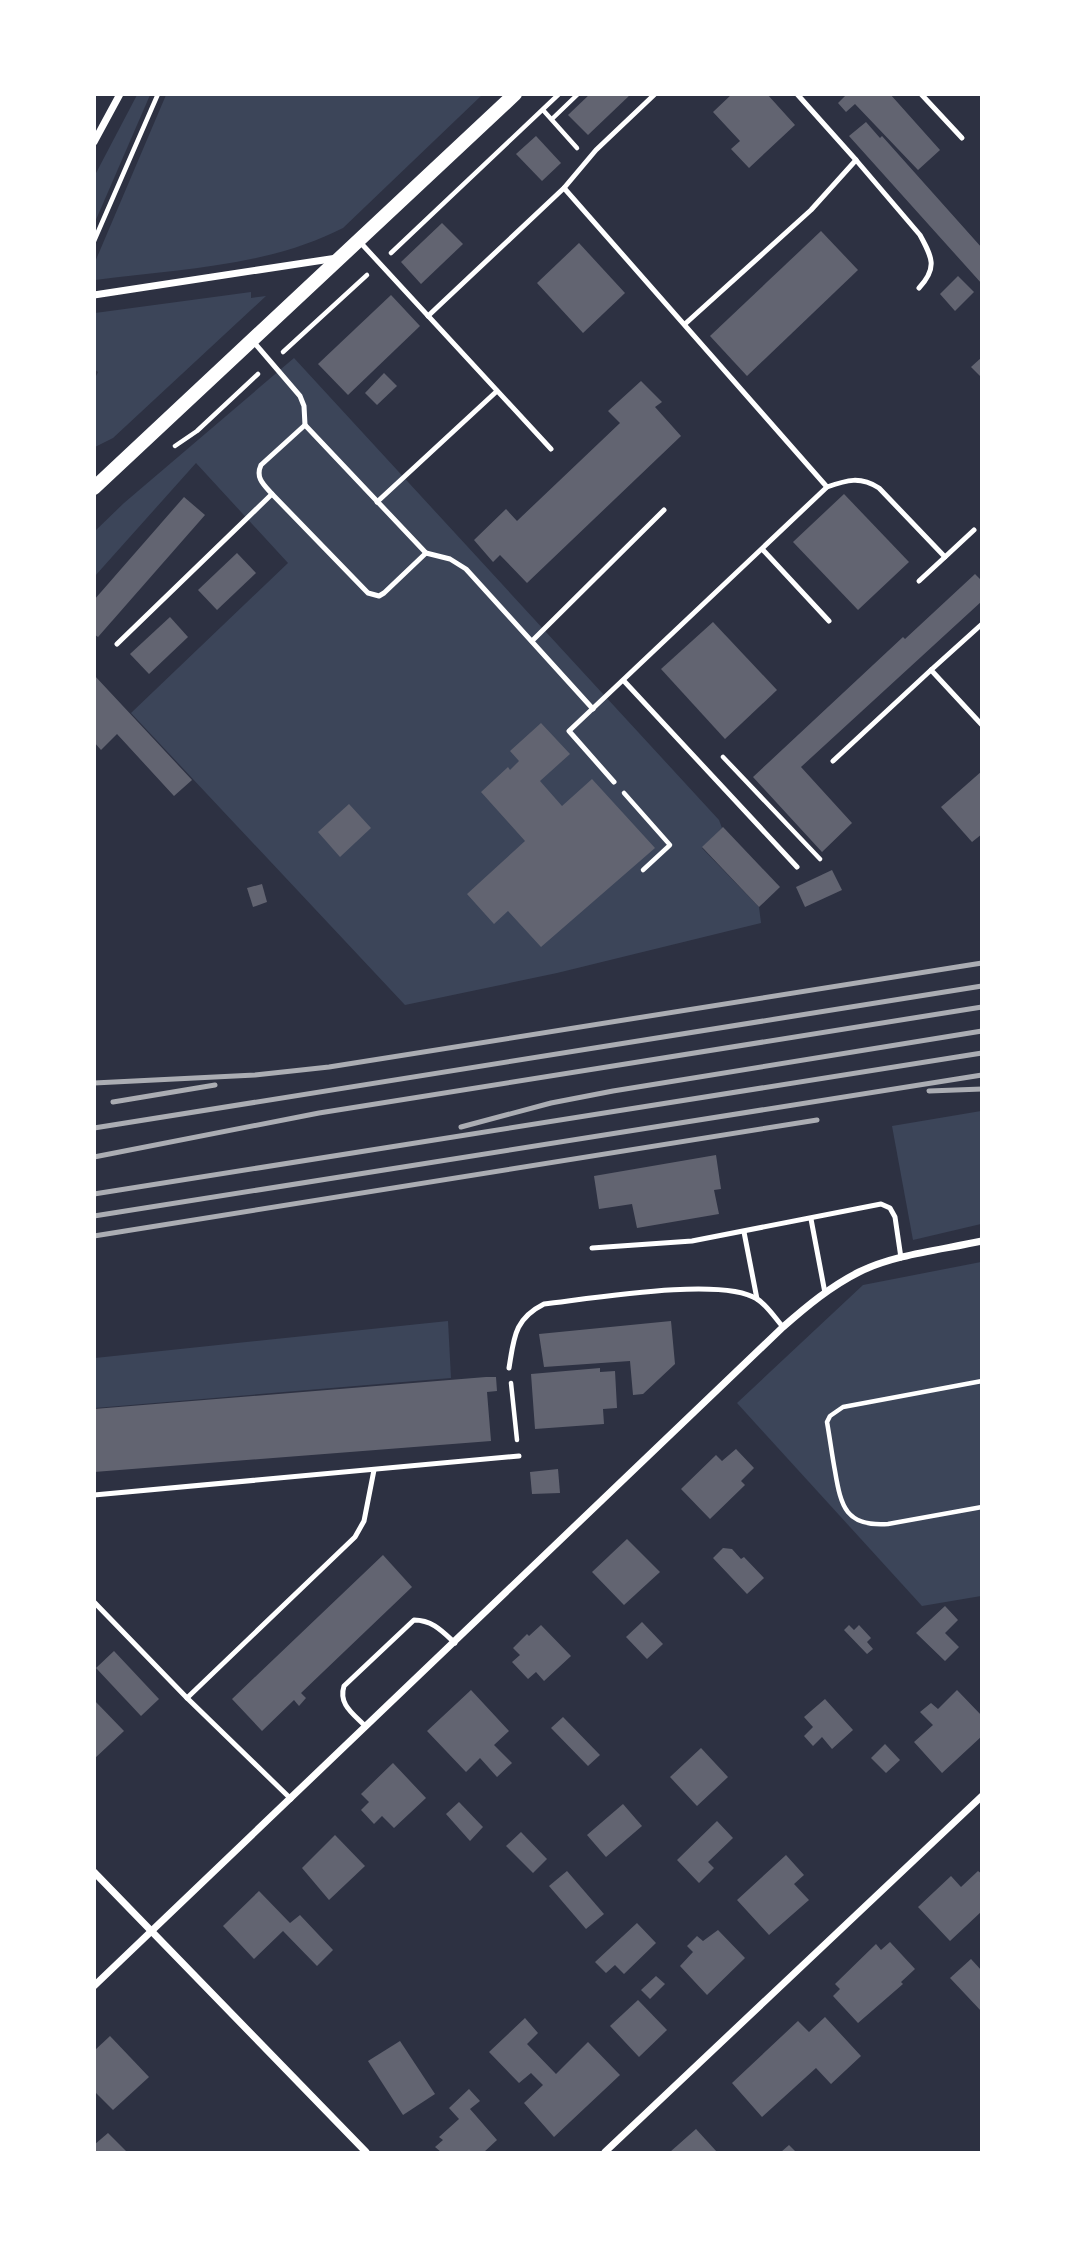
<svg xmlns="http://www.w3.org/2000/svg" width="1076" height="2247" font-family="Ubuntu,sans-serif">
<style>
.green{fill:#3c4559}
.building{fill:#626471}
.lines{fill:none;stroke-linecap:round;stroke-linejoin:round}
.path{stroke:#fff;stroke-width:4.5}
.service{stroke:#fff;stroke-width:5}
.minor{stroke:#fff;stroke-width:7}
.secondary{stroke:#fff;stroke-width:14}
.rail{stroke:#abadb3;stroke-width:5}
</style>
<rect width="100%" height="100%" fill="#2d3142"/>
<!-- green -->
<g class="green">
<path d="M137,95h13l-55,127v-47z"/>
<path d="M166,95v-1l316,1 -139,133c-76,39 -165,41 -248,52v-18z"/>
<path d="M251,292v6l15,-2 -153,142 -18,9v-69l3,-6 -3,-2v-57z"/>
<path d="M294,358l425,462 3,8 -20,20 57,59 2,16 -204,50 -152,32 -274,-292 157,-150 -92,-100 -101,113 -1,-44 30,-29z"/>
<path d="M981,1111v113l-68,16 -21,-114z"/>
<path d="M981,1262v334l-59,10 -185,-203 126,-118z"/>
<path d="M448,1321l3,57 -356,30v-50z"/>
</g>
<!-- building -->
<g class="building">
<path d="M590,94h41l-43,41 -20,-20z"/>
<path d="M732,94h35l28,31 -46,43 -18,-19 9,-8 -27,-29z"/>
<path d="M847,94h43l50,56 -22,20 -63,-66 -9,8 -8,-9z"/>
<path d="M866,122l14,16 2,-2 100,112v36l-133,-148z"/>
<path d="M536,136l25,27 -19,18 -26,-27z"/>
<path d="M442,223l21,21 -42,40 -20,-22z"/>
<path d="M821,231l37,39 -111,106 -37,-40z"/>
<path d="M579,243l46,50 -42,40 -46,-50z"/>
<path d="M958,276l16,16 -19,19 -15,-17z"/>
<path d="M391,295l29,31 -72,69 -30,-31z"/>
<path d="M982,357v21l-11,-11z"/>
<path d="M384,373l13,13 -20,19 -12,-12z"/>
<path d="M641,381l21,21 -7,5 26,29 -154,147 -27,-28 -7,7 -19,-22 32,-31 11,12 103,-98 -12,-12z"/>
<path d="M844,494l65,68 -51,48 -65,-68z"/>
<path d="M184,497l21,18 -107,122 -4,-3v-34z"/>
<path d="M237,553l19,20 -39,37 -19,-20z"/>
<path d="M975,574l7,7v20l-181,166 51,56 -30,29 -69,-75 150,-140 2,2z"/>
<path d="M170,617l18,20 -39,37 -19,-20z"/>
<path d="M713,622l64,68 -52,49 -64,-70z"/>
<path d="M94,675l98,105 -18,16 -57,-62 -16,16 -7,-8z"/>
<path d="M541,723l29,31 -30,27 22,25 30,-27 63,69 -114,99 -33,-36 -14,13 -27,-30 58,-53 -44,-49 27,-25 2,3 9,-9 -9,-10z"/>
<path d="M982,771v63l-10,8 -31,-35z"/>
<path d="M349,804l22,24 -31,29 -22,-25z"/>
<path d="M723,827l57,60 -21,20 -57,-60z"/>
<path d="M832,870l10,20 -37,17 -9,-20z"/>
<path d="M262,884l5,18 -14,5 -6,-19z"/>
<path d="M716,1155l5,34 -7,1 5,24 -82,14 -5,-24 -33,5 -5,-33z"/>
<path d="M671,1321l4,43 -32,30 -10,1 -3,-34 -86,6 -5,-33z"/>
<path d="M600,1368v4l15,-1 2,37 -14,1 1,15 -69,5 -4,-55z"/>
<path d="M486,1377h10l1,14 -10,1 4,49 -397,31v-63z"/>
<path d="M736,1449l18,19 -13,13 4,4 -35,34 -29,-30 35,-34 6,6z"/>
<path d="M558,1469l2,24 -28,1 -2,-22z"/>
<path d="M627,1539l33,33 -36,33 -32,-33z"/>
<path d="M723,1548l9,1 9,10 3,-2 20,21 -17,16 -34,-36z"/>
<path d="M383,1555l29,32 -111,106 5,5 -7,8 -5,-6 -32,31 -30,-32z"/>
<path d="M945,1606l13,14 -13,13 14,14 -14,14 -29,-28z"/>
<path d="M642,1622l21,22 -16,15 -21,-22z"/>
<path d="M541,1625l30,31 -27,25 -8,-9 -8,7 -16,-17 8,-7 -7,-7 14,-14 2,2z"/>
<path d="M849,1625l5,5 5,-5 12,13 -4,4 6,7 -6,5 -23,-24z"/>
<path d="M114,1651l45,48 -18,17 -45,-48z"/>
<path d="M471,1690l38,41 -15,14 18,18 -15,14 -17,-19 -14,14 -39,-41z"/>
<path d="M957,1690l25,26v20l-40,37 -28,-31 19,-17 -13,-13 11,-9 7,6z"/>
<path d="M825,1699l28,31 -21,19 -10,-12 -9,9 -9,-10 9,-9 -9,-10z"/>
<path d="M94,1700l30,31 -30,28z"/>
<path d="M563,1717l37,38 -12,11 -37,-38z"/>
<path d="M885,1744l15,16 -14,13 -15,-15z"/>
<path d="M701,1748l27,29 -31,29 -27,-29z"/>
<path d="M393,1763l33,35 -32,30 -12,-12 -8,8 -13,-14 8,-8 -8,-8z"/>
<path d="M459,1802l24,25 -13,14 -24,-27z"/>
<path d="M623,1804l19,22 -36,31 -19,-22z"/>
<path d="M717,1821l16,17 -25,24 6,6 -15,15 -22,-23z"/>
<path d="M521,1832l26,27 -14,14 -27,-27z"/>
<path d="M335,1835l30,31 -36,34 -27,-32z"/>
<path d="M786,1855l18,20 -10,9 15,16 -40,35 -32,-35z"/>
<path d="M567,1871l37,43 -18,15 -37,-43z"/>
<path d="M978,1871l4,3v37l-32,30 -32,-34 33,-31 10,11z"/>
<path d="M259,1891l31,32 10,-8 33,35 -16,16 -34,-35 -29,28 -31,-33z"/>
<path d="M637,1923l19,20 -32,31 -9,-9 -9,8 -11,-11z"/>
<path d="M718,1930l27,28 -38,37 -27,-29 13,-14 -6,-6 10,-10 6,5z"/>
<path d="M890,1942l25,27 -14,13 2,2 -45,39 -25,-27 7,-7 -5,-5 41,-40 5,6z"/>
<path d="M971,1959l11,12v41l-32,-34z"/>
<path d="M656,1976l9,8 -15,15 -9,-9z"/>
<path d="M638,2000l29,30 -28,27 -29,-31z"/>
<path d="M825,2017l36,39 -30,28 -15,-16 -54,49 -30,-34 66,-62 11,11z"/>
<path d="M525,2018l13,15 -11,11 29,30 32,-32 32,33 -66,62 -30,-34 19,-18 -12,-12 -12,10 -30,-31z"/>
<path d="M110,2036l39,41 -36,33 -19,-19v-40z"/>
<path d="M400,2041l35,53 -32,21 -35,-54z"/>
<path d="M469,2089l11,12 -10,8 27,31 -13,12h-43l-6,-5 8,-7 -4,-3 20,-18 -10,-11z"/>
<path d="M696,2129l21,23h-47z"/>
<path d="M108,2133l19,19h-33v-7z"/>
<path d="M789,2145l7,7h-15z"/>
</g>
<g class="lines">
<!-- path -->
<g class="path">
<path d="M543,110l34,38"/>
<path d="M552,119l26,-25"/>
<path d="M94,241l64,-147"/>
<path d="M391,253l168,-159"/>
<path d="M283,352l84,-77"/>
<path d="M175,446l22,-15 61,-57"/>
<path d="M723,757l97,102"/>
<path d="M624,793l46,52 -27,25"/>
<path d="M982,1381l-139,26 -13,9 -3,6c3,17 5,33 8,49 6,36 11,56 53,53l94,-17"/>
<path d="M511,1383l6,57"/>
</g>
<!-- service -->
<g class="service">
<path d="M921,94l41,44"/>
<path d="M856,160l64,75c12,22 18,33 -1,53"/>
<path d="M564,188l32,-38 59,-56"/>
<path d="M359,241l192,208"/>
<path d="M428,316l136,-128 263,299 -258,244 45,51"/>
<path d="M685,324l126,-114 45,-50 -59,-66"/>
<path d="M252,340l48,56 4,10 1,19 121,128 24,6 16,10 127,140"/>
<path d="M305,425l-44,40c-6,13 3,20 11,29l96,99 11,3 5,-3 42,-40"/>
<path d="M827,487c20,-7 33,-11 52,1l66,69 29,-27"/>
<path d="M377,502l120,-111"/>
<path d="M763,550l66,71"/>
<path d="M919,581l26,-24"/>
<path d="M982,624l-51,46 51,55"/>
<path d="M532,641l132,-131"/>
<path d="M117,644l155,-150"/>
<path d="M624,681l173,186"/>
<path d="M833,761l98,-91"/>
<path d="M811,1219l14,74"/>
<path d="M744,1232l13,67"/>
<path d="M592,1248l100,-7 189,-37 9,4 5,9 6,41"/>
<path d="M509,1368c5,-30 5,-49 35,-64 44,-5 178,-28 213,-5 10,6 18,19 26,28"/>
<path d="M94,1495l425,-39"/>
<path d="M94,1602l93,96 104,101"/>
<path d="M187,1698l168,-161 9,-16 10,-51"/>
<path d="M366,1727c-12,-13 -28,-22 -22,-41l70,-66c18,0 28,11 41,23"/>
</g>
<!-- minor -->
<g class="minor">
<path d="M94,142l26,-48"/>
<path d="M94,295l243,-37"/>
<path d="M94,1872l272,280"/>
<path d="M94,1986l689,-659c24,-21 48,-41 76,-55 37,-18 82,-22 123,-31"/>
<path d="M605,2152l377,-356"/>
</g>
<!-- secondary -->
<path class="secondary" d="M94,488l421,-394"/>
<!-- rail -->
<g class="rail">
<path d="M94,1083l161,-8 74,-8 653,-104"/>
<path d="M929,1091l53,-2"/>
<path d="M113,1102l102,-17"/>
<path d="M461,1127l90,-24 62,-12 369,-60"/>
<path d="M94,1128l888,-142"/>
<path d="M94,1157l225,-44 663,-106"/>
<path d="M94,1194l888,-141"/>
<path d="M94,1216l888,-141"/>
<path d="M94,1236l723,-116"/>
</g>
</g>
<!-- border -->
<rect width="1076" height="2247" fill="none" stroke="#ffffff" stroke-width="192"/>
</svg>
